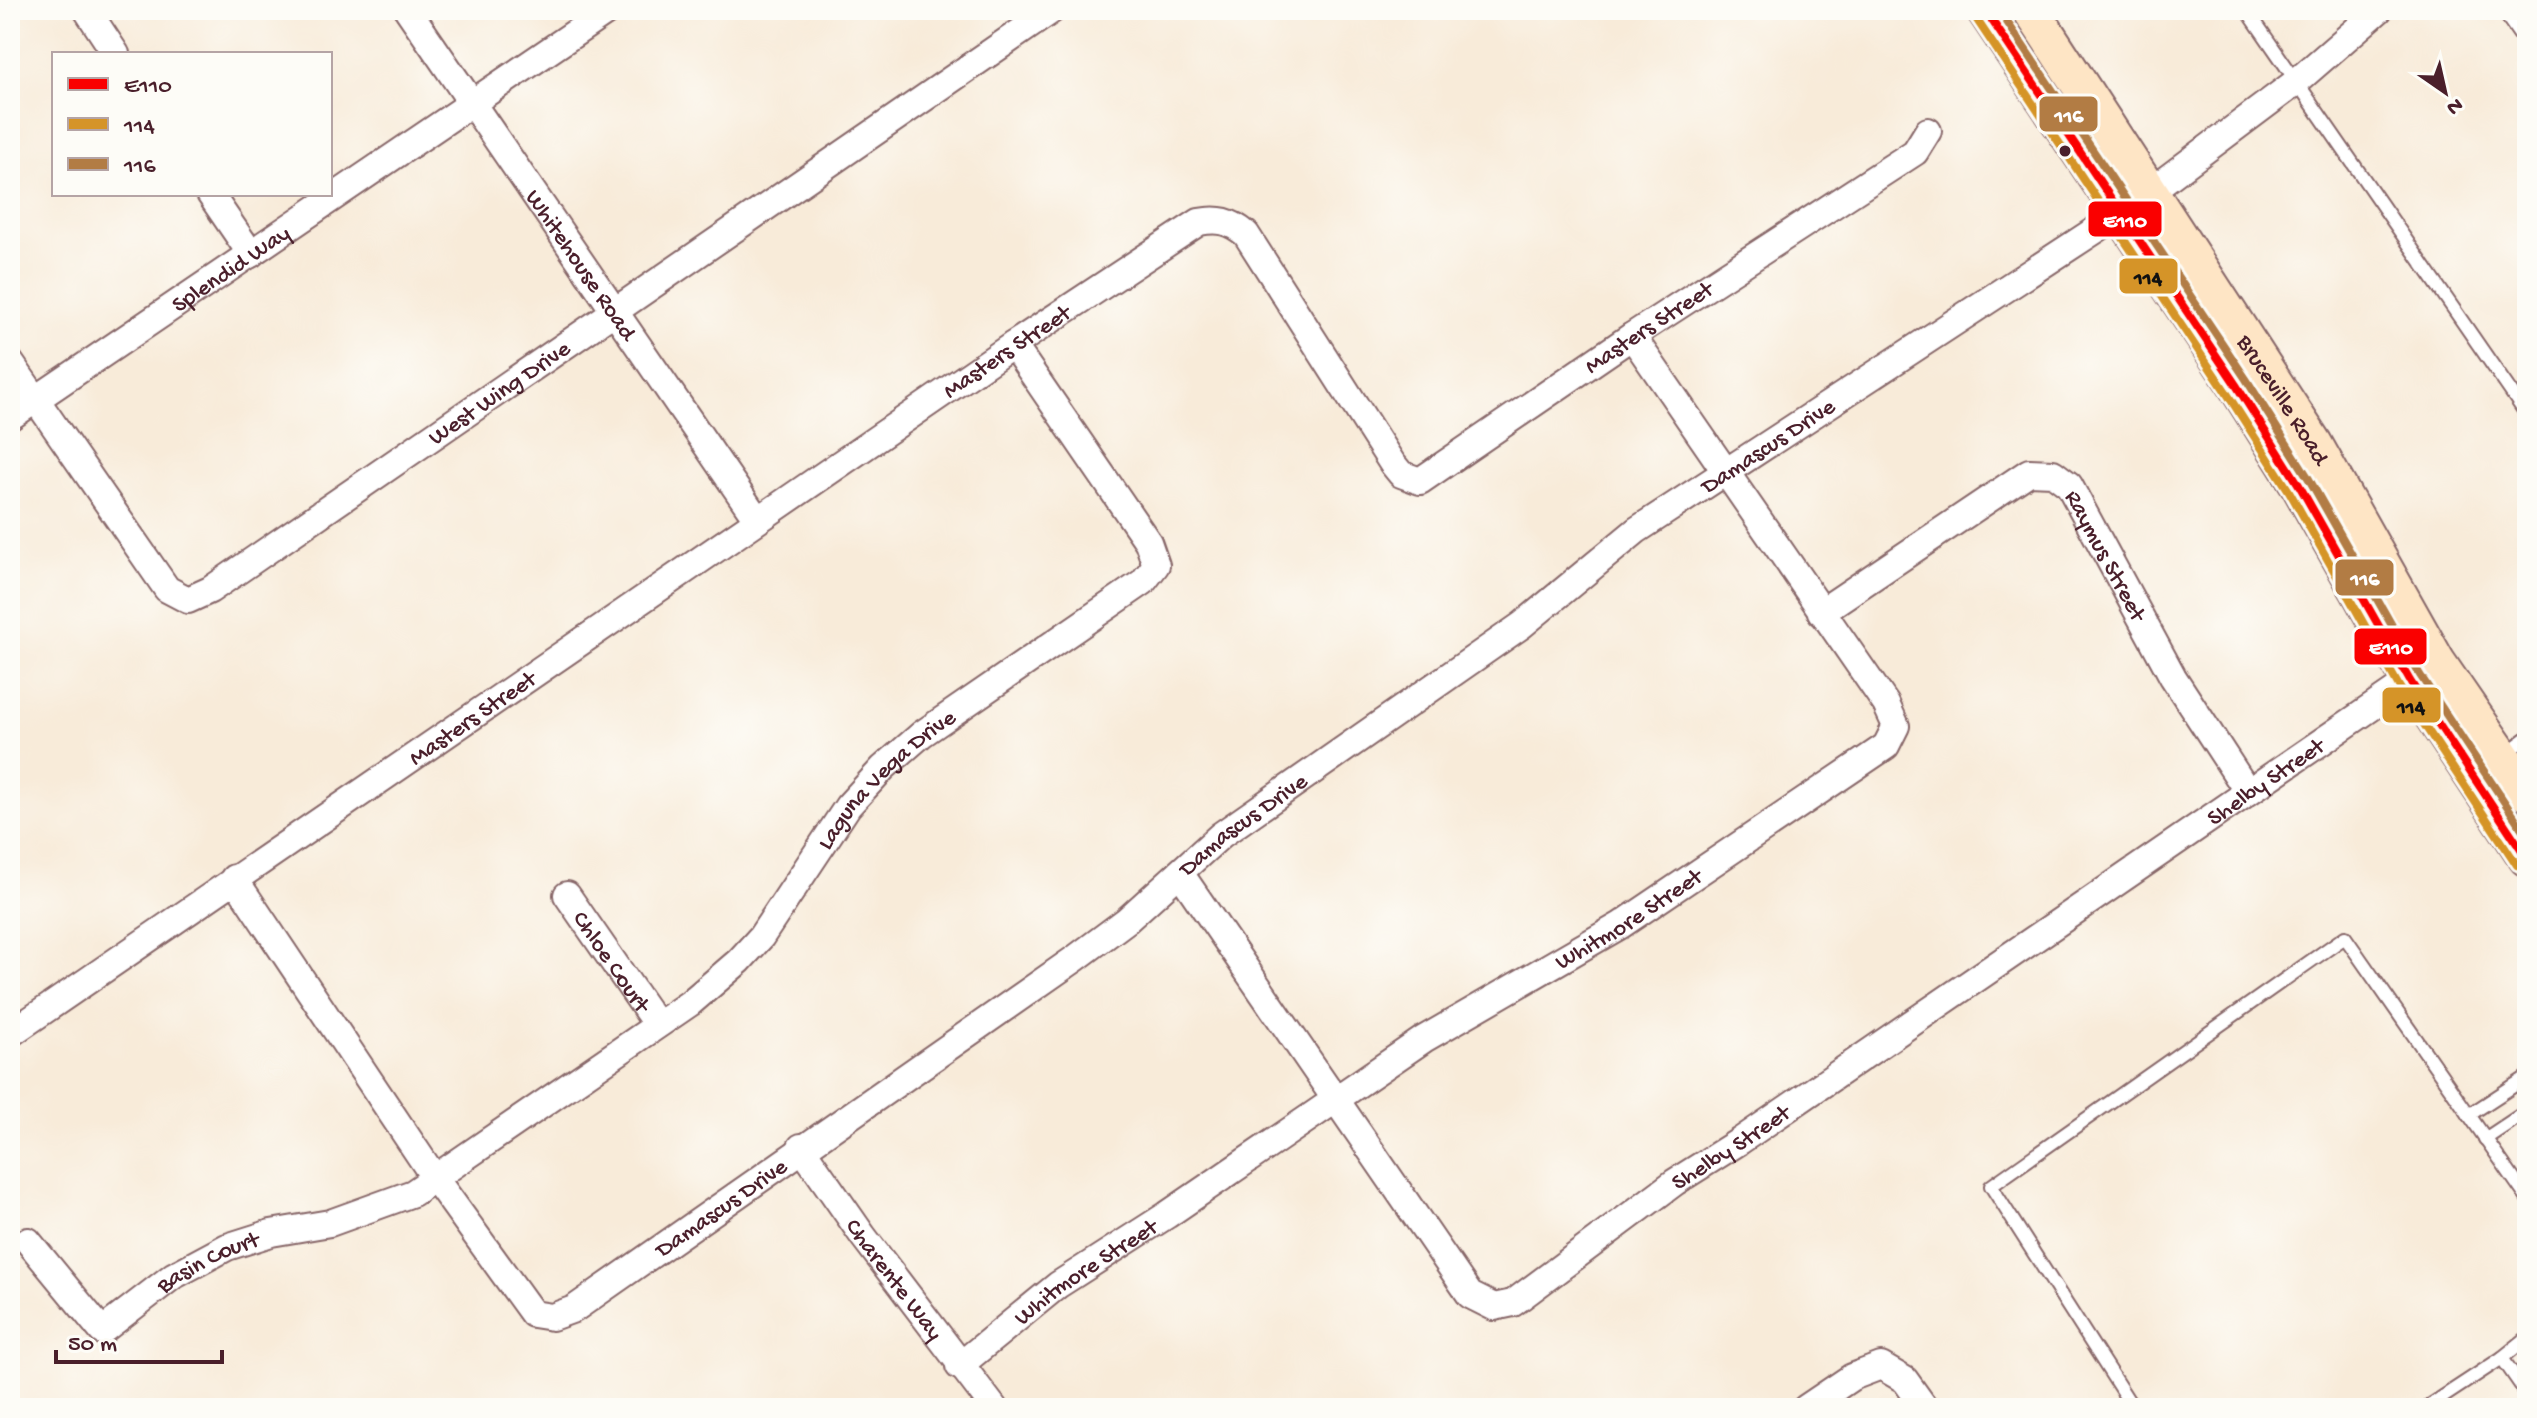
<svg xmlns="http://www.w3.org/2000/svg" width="2537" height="1418" font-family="'Gochi Hand',sans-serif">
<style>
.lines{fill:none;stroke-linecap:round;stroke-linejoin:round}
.lane-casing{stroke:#876668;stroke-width:16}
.street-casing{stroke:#876668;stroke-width:30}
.secondary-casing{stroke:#876668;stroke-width:40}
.lane{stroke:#fff;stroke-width:12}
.street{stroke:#fff;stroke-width:26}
.secondary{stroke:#fee5c5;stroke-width:36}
.bus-1-casing{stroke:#fdfcf7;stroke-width:14}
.bus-2-casing{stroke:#fdfcf7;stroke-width:14}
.bus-3-casing{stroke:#fdfcf7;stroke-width:14}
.bus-1{stroke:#fa0000;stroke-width:8}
.bus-2{stroke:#d59428;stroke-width:8}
.bus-3{stroke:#b27c44;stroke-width:8}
.bus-dot{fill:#4a1f2b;stroke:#fdfcf7;stroke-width:3}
.labels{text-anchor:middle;stroke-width:6;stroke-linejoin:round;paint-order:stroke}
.street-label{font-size:24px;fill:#4a1f2b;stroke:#fdfcf7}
.line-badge{stroke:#fdfcf7;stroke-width:3}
.badge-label{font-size:22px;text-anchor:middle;font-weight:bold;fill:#fff}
.pale-badge-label{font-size:22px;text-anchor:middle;font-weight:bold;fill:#111}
</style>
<rect width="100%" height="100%" fill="#fdfcf7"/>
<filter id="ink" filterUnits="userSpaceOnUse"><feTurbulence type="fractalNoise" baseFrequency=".0125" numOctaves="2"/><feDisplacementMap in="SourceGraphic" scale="16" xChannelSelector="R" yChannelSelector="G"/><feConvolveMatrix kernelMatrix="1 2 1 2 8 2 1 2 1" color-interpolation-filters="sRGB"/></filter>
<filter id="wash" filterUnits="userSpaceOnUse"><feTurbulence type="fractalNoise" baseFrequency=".006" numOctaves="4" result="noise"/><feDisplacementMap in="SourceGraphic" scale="32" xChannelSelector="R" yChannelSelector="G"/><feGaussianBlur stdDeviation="1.8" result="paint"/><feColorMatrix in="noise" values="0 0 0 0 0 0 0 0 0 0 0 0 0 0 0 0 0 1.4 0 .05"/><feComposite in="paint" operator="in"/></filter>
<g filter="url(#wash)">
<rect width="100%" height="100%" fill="#f8ebd9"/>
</g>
<g filter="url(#ink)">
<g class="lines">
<!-- lane casing -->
<g class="lane-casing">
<g id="lane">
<path d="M2247,10l280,405"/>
<path d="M2504,755l23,-17"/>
<path d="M2469,1115l58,-38"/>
<path d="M2485,1139l42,-28"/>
<path d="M2527,1338l-25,20 25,36"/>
<path d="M2133,1408l-142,-222 354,-249 182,261"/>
<path d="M2426,1408l76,-50"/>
</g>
</g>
<!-- street casing -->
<g class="street-casing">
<g id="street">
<path d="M87,10l29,44"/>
<path id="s1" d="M408,10l349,509"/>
<path d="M2511,10l16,23"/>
<path d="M210,194l41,60"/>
<path id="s2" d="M10,362l157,227 21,11 22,-10 842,-580"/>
<path id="s3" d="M10,417l599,-407"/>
<path id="s4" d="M1821,612l208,-140 24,1 16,12 104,192 75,115"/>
<path id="s5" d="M1180,873l290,422 24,12 19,-4 162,-121 65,-41 670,-460"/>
<path id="s6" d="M234,878l200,299 99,137 19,3 22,-8 502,-351 51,-38 94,-85 301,-210 115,-95 483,-316 176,-132 83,-72"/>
<path id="s7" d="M567,895l90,130"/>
<path id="s8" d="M10,1034l1003,-689 186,-123c20,-4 31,-1 47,12l146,229 9,11 19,7 212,-145 283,-184 13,-21"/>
<path id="s9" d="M801,1147l62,89 131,172"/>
<path id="s10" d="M28,1241l74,90 71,-55 54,-29 44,-14 59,-10 83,-30 277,-190 49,-42 22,-24 87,-131 35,-38 39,-34 221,-152 13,-17 -8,-23 -135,-197"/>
<path id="s11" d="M959,1366l99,-81 109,-70 257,-176 197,-114 265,-179 10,-20 -10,-22 -254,-368"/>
<path d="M1806,1408l46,-31 29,-11 24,14 20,28"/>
</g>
</g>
<!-- secondary casing -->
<g class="secondary-casing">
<g id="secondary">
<path d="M1985,10l251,375 63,100 111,196 117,177"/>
<path id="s12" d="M2031,10l283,434 123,218 90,131"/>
</g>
</g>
<!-- lane -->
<use href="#lane" class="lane"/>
<!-- street -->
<use href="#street" class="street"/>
<!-- secondary -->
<use href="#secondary" class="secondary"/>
<!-- bus-1 casing -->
<g class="bus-1-casing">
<path id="bus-1" d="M1985,10l251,375 63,100 111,196 117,177"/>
</g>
<!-- bus-2 casing -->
<g class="bus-2-casing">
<path id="bus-2" d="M1975,17l251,375 63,99 111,197 117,177"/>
</g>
<!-- bus-3 casing -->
<g class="bus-3-casing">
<path id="bus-3" d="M1999,10l247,369 63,100 111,196 107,161"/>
</g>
<!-- bus-1 -->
<use href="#bus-1" class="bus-1"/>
<!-- bus-2 -->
<use href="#bus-2" class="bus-2"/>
<!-- bus-3 -->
<use href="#bus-3" class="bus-3"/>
</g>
</g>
<!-- markers -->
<circle class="bus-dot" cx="2065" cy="151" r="7"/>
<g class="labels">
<!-- street labels -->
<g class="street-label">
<text dy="8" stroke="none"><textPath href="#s1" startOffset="308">Whitehouse Road</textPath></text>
<text dy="8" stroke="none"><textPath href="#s3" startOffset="266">Splendid Way</textPath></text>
<text dy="8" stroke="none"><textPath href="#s8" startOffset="2072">Masters Street</textPath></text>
<text dy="8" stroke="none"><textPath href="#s8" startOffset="1208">Masters Street</textPath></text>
<text dy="8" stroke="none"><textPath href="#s2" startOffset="674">West Wing Drive</textPath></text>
<text dy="8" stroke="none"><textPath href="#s12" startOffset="464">Bruceville Road</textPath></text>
<text dy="8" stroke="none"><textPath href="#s6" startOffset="2046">Damascus Drive</textPath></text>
<text dy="8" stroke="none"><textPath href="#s4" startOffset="374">Raymus Street</textPath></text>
<text dy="8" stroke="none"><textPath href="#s8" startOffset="560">Masters Street</textPath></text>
<text dy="8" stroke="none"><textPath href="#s10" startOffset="1098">Laguna Vega Drive</textPath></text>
<text dy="8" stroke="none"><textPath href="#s5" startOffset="1474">Shelby Street</textPath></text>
<text dy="8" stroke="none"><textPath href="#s6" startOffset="1398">Damascus Drive</textPath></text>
<text dy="8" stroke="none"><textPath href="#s11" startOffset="806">Whitmore Street</textPath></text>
<text dy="8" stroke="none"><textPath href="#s7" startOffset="80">Chloe Court</textPath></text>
<text dy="8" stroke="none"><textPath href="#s5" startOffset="826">Shelby Street</textPath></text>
<text dy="8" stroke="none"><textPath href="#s6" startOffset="750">Damascus Drive</textPath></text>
<text dy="8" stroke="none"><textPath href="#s10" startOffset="244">Basin Court</textPath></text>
<text dy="8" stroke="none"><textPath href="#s11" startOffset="158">Whitmore Street</textPath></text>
<text dy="8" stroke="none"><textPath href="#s9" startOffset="162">Charente Way</textPath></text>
</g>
</g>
<g class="line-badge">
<rect x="2038" y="95" width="61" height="38" rx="8" fill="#b27c44"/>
<rect x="2087" y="200" width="76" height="38" rx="8" fill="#fa0000"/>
<rect x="2118" y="257" width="61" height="38" rx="8" fill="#d59428"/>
<rect x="2334" y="558" width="61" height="39" rx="8" fill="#b27c44"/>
<rect x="2353" y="627" width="75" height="39" rx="8" fill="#fa0000"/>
<rect x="2381" y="686" width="61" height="38" rx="8" fill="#d59428"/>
</g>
<g class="badge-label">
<text x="2069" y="122">116</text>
<text x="2125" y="227">E110</text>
<text x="2365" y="585">116</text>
<text x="2391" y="654">E110</text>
</g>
<g class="pale-badge-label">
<text x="2148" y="284">114</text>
<text x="2411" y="713">114</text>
</g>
<!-- margin -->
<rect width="2537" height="1418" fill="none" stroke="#fdfcf7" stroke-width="40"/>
<!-- legend -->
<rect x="52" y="52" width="280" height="144" fill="#fdfcf7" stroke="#b5a4a5" stroke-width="2"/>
<rect x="68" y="78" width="40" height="12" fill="#fa0000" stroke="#b5a4a5" stroke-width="2"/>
<text x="124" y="92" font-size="24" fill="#4a1f2b">E110</text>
<rect x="68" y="118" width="40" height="12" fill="#d59428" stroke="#b5a4a5" stroke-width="2"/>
<text x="124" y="132" font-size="24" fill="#4a1f2b">114</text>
<rect x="68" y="158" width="40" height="12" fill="#b27c44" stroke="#b5a4a5" stroke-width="2"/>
<text x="124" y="172" font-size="24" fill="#4a1f2b">116</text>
<!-- north arrow -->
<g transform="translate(2445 92) rotate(146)" stroke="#fdfcf7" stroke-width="6" paint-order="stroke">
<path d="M0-6L14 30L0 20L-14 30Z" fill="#4a1f2b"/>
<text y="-12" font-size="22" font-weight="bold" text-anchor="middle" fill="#4a1f2b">N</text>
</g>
<!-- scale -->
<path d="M56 1350v12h166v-12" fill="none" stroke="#4a1f2b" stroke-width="4"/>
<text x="68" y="1350" font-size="24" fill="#4a1f2b" stroke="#fdfcf7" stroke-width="6" paint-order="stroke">50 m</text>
</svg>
